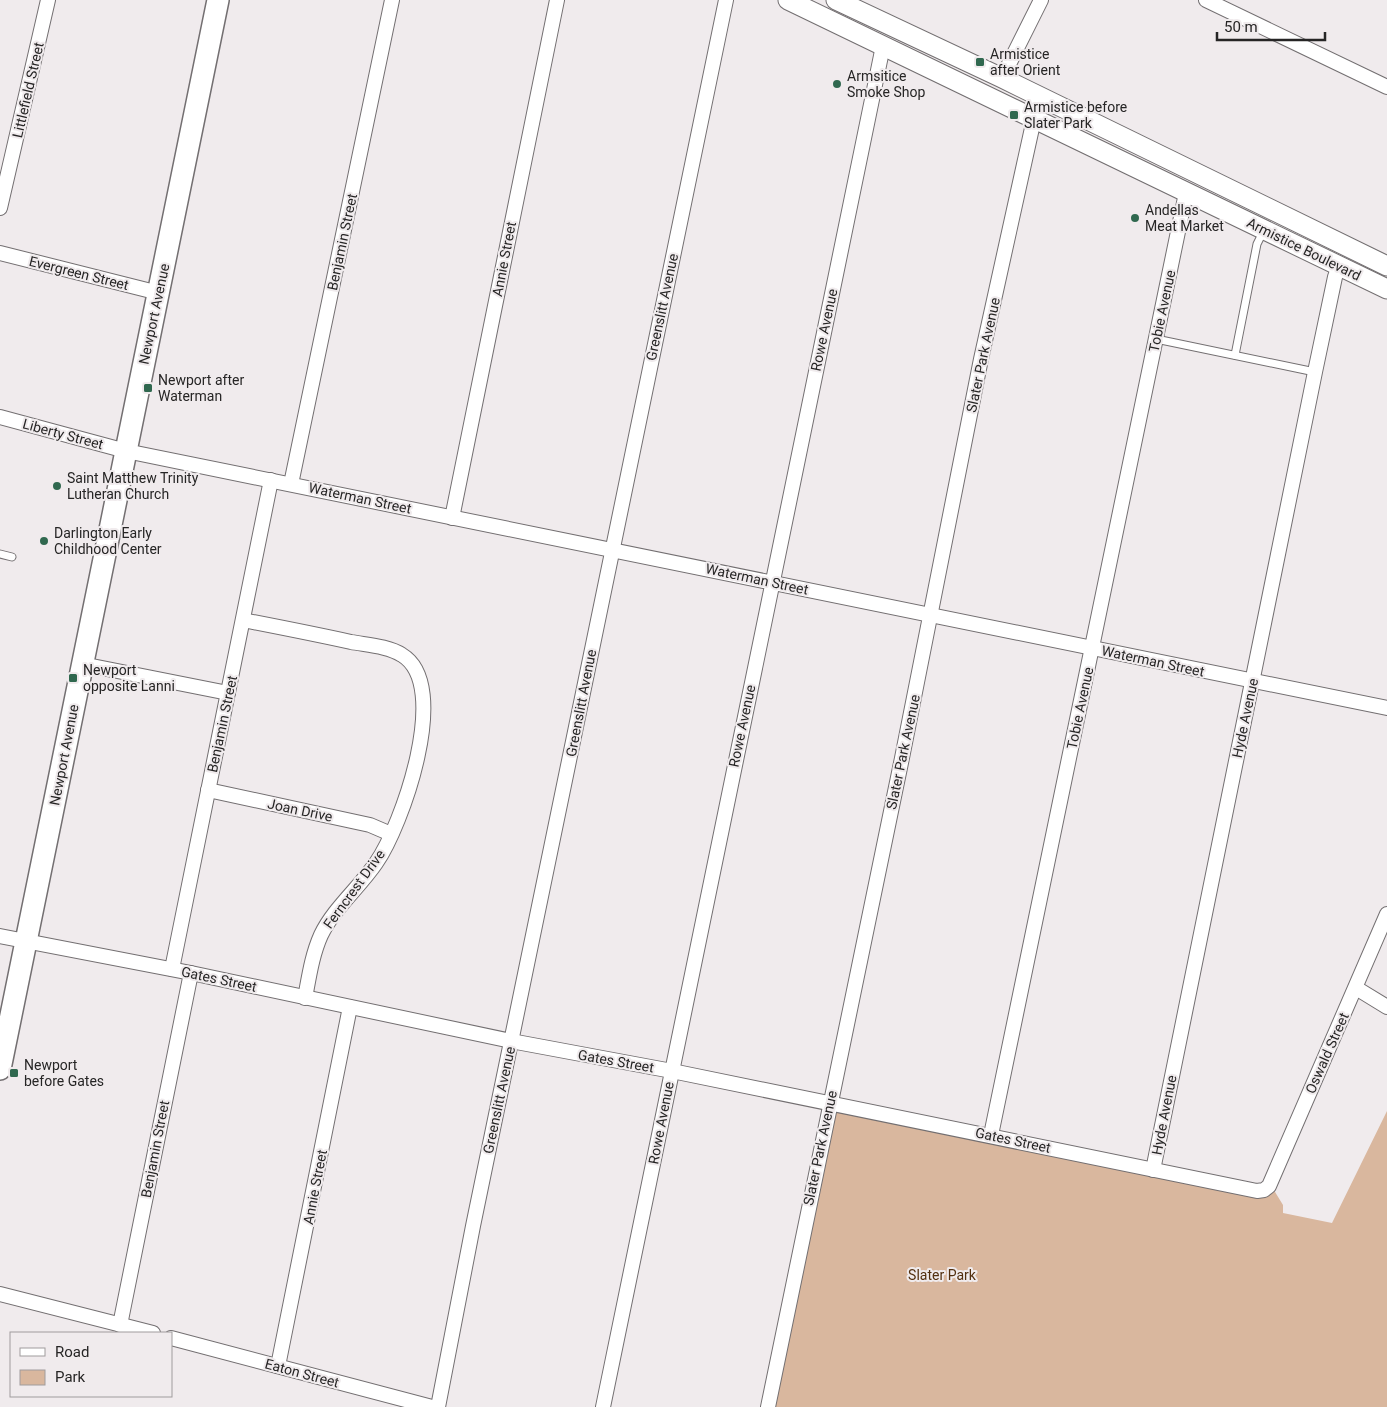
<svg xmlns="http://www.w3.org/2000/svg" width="1387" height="1407" font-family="Roboto,sans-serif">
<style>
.green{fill:#d9b79e}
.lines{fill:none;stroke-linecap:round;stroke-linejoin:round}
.service-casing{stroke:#736f71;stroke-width:9}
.minor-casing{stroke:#736f71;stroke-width:16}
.secondary-casing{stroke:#736f71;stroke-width:21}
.primary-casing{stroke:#736f71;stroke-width:24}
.service{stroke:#fff;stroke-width:7}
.minor{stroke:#fff;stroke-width:14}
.secondary{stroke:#fff;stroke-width:19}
.primary{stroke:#fff;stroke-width:21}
.poi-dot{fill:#30684f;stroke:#f0ebed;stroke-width:2}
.labels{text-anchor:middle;stroke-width:4;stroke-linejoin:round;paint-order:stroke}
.poi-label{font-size:14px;fill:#262525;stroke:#f0ebed;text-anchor:start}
.street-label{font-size:14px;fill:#262525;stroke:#f0ebed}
.park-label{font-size:14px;fill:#522f0f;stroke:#f0ebed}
</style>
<rect width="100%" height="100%" fill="#f0ebed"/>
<!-- green -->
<path class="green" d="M833,1109l439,78 11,18v8l49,10 55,-112v296h-618z"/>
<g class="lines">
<!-- service casing -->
<g class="service-casing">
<g id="service">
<path d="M1156,339l159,33"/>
<path d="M1235,355l22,-111 7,-14"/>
<path d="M0,554l12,3"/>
</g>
</g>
<!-- minor casing -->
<g class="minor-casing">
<g id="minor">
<path d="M1206,0l181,87"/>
<path d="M1002,78l39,-78"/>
<path d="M0,208l48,-208"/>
<path d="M0,253l159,40"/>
<path d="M0,417l126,34 1261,257"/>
<path d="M291,484l101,-484"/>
<path d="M452,518l105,-518"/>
<path d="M243,620c36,7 72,14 108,22 16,3 37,4 51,13 50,30 0,171 -26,208 -17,25 -42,45 -55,72 -9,20 -12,42 -16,63"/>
<path d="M82,664l146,29"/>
<path d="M208,790l162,35 21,9"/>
<path d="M0,936l191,37 320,68 161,30 585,120 7,-1 5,-4 118,-272"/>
<path d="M172,969l99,-489"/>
<path d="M1356,988l31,19"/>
<path d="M991,1135l195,-942"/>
<path d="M1153,1170l162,-798 20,-95 4,-11"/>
<path d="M0,1294l153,39"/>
<path d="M120,1325l71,-352"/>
<path d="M171,1338l261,69"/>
<path d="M278,1366l72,-359"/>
<path d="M438,1407l35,-181 253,-1226"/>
<path d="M603,1407l280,-1361"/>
<path d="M768,1407l134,-649 79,-399 53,-240 8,-21"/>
</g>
</g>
<!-- secondary casing -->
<g class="secondary-casing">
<g id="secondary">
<path d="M788,0l599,289"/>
<path d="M836,0l166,78 385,188"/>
</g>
</g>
<!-- primary casing -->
<g class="primary-casing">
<path id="primary" d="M0,1069l218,-1069"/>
</g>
<!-- service -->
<use href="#service" class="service"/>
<!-- minor -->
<use href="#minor" class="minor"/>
<!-- secondary -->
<use href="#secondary" class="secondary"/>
<!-- primary -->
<use href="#primary" class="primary"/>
</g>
<!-- markers -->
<g class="poi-dot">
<rect x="975" y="57" width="10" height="10" rx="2.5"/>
<circle cx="837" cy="84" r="5"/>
<rect x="1009" y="110" width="10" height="10" rx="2.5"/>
<circle cx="1135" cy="218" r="5"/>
<rect x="143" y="383" width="10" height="10" rx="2.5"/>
<circle cx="57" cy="486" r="5"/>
<circle cx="44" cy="541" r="5"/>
<rect x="68" y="673" width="10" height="10" rx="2.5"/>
<rect x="9" y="1068" width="10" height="10" rx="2.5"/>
</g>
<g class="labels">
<!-- poi labels -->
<g class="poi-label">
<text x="990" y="59">Armistice<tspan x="990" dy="16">after Orient</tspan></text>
<text x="847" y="81">Armsitice<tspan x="847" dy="16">Smoke Shop</tspan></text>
<text x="1024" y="112">Armistice before<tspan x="1024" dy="16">Slater Park</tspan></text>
<text x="1145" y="215">Andellas<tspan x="1145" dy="16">Meat Market</tspan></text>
<text x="158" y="385">Newport after<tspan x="158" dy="16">Waterman</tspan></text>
<text x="67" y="483">Saint Matthew Trinity<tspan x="67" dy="16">Lutheran Church</tspan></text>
<text x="54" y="538">Darlington Early<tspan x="54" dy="16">Childhood Center</tspan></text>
<text x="83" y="675">Newport<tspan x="83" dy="16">opposite Lanni</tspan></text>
<text x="24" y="1070">Newport<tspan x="24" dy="16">before Gates</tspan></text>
</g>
<!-- street labels -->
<g class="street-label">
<text transform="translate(28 90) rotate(-77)" y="5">Littlefield Street</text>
<text transform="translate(342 242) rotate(-78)" y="5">Benjamin Street</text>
<text transform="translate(1304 249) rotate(26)" y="5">Armistice Boulevard</text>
<text transform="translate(504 259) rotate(-79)" y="5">Annie Street</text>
<text transform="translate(79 273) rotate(14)" y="5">Evergreen Street</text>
<text transform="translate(662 307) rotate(-78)" y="5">Greenslitt Avenue</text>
<text transform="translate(1162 311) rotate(-78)" y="5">Tobie Avenue</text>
<text transform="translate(154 314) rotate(-78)" y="5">Newport Avenue</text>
<text transform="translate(824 330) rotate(-78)" y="5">Rowe Avenue</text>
<text transform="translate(983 355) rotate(-78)" y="5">Slater Park Avenue</text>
<text transform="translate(63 434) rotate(15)" y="5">Liberty Street</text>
<text transform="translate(360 498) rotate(12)" y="5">Waterman Street</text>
<text transform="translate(757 579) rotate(12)" y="5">Waterman Street</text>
<text transform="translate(1153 661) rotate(12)" y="5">Waterman Street</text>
<text transform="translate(581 703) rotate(-79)" y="5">Greenslitt Avenue</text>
<text transform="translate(1080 708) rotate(-78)" y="5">Tobie Avenue</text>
<text transform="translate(1245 718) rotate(-78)" y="5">Hyde Avenue</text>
<text transform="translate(222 724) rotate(-78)" y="5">Benjamin Street</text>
<text transform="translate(742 726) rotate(-78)" y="5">Rowe Avenue</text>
<text transform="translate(903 752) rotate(-78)" y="5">Slater Park Avenue</text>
<text transform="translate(64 755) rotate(-79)" y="5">Newport Avenue</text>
<text transform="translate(300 810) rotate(12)" y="5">Joan Drive</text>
<text transform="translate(354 889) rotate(-54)" y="5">Ferncrest Drive</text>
<text transform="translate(219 979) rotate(12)" y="5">Gates Street</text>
<text transform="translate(1327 1053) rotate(-66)" y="5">Oswald Street</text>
<text transform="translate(616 1061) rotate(10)" y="5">Gates Street</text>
<text transform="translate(499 1100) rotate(-78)" y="5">Greenslitt Avenue</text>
<text transform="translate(1164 1115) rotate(-79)" y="5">Hyde Avenue</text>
<text transform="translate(661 1123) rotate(-79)" y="5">Rowe Avenue</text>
<text transform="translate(1013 1140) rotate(12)" y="5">Gates Street</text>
<text transform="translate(820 1148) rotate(-78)" y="5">Slater Park Avenue</text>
<text transform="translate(155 1149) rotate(-79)" y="5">Benjamin Street</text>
<text transform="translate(315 1187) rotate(-79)" y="5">Annie Street</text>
<text transform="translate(302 1373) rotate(15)" y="5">Eaton Street</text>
</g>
<!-- park labels -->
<g class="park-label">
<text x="942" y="1280">Slater Park</text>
</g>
</g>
<!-- legend -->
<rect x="10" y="1332" width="162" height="65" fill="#f0ebed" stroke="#9f9c9d"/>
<rect x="20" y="1348" width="25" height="8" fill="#ffffff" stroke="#9f9c9d"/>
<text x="55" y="1357" font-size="15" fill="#262525">Road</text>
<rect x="20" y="1370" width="25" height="15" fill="#d9b79e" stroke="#9f9c9d"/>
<text x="55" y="1382" font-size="15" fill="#262525">Park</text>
<!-- scale -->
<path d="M1217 32v8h108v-8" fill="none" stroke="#262525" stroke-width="2.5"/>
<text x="1224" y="32" font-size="15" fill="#262525" stroke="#f0ebed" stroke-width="4" paint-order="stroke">50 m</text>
</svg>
